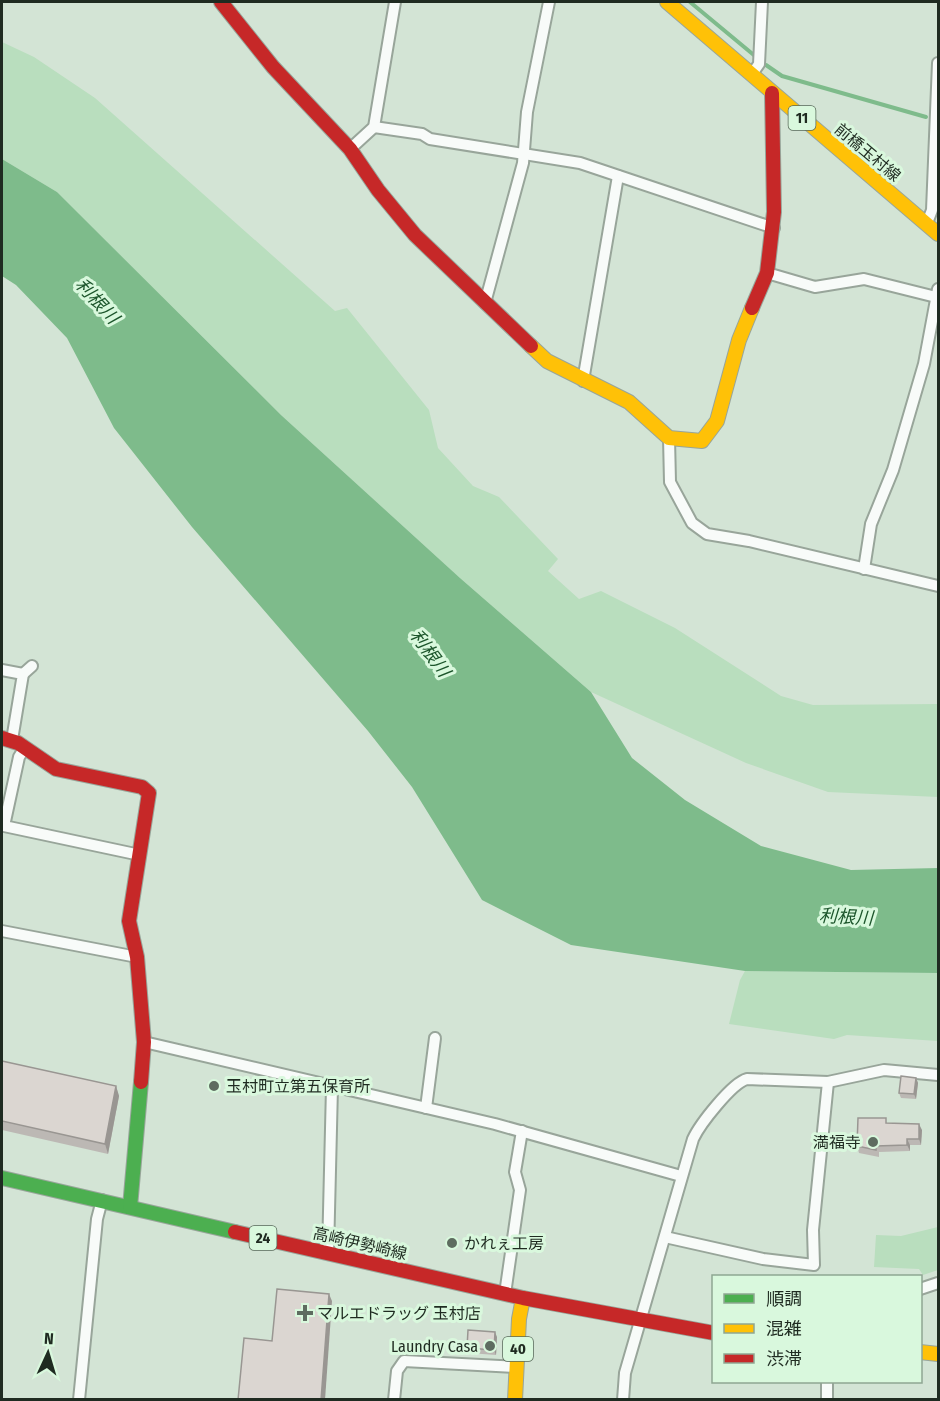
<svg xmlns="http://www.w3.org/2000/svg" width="940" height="1401" font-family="'Fira Sans Condensed','Noto Sans JP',sans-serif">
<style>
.green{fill:#b9debe}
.water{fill:#7ebb8b}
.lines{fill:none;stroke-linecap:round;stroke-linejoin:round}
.stream{stroke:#7ebb8b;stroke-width:4}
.street-casing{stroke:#98a59a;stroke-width:14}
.fast-casing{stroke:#98a59a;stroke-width:16}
.slow-casing{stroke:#98a59a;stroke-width:16}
.jam-casing{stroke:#98a59a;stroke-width:16}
.street{stroke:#f8fbf9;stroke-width:10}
.fast{stroke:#4caf50;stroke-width:14}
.slow{stroke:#ffc107;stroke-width:14}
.jam{stroke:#c62828;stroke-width:14}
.wall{fill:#bcb8b4}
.shaded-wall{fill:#999692}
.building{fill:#dbd6d1;stroke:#999692;stroke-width:1.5}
.poi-dot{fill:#5e6c60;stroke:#d9f8dd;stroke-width:2}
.labels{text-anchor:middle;stroke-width:6;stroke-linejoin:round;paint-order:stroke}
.shield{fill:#d9f8dd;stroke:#576859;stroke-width:1.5}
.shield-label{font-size:15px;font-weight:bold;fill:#1f2b21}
.street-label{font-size:16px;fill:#1f2b21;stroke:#d9f8dd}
.poi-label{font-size:16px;fill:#1f2b21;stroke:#d9f8dd;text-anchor:start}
.water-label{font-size:18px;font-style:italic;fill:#1c552b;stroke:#d9f8dd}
</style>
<rect width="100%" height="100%" fill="#d3e4d5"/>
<!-- green -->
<g class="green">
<path d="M2,42l32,15 61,41 240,213 12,-3 82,102 9,38 35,38 26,11 59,62 -10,12 31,28 22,-8 74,37 106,68 32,9 125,-1v93l-110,-5 -82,-29 -155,-71 -131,-114 -179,-163 -224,-223 -55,-33z"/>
<path d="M745,971l193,2v68l-91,-6 -13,4 -105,-15 11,-44z"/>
<path d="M938,1227v43l-15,5 -4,-6 -45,-2 2,-32 25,1z"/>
</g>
<!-- water -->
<path class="water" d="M2,159l55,33 224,223 179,163 131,114 41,66 53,42 76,46 90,24 87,-2v105l-193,-2 -174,-26 -89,-45 -70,-113 -44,-56 -176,-204 -78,-99 -47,-90 -51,-53 -14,-9z"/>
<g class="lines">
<!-- stream -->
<g class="stream">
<path d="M690,2l65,54"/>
<path d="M766,65l16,11 144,41"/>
</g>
<!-- street casing -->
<g class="street-casing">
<g id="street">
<path d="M752,74l7,-10 3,-62"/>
<path d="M374,127l48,7 8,5 150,24 194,65"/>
<path d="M350,149l24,-22 21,-125"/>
<path d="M927,223l5,-13 6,-147"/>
<path d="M767,273l48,14 49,-8 72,18"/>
<path d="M485,303l38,-140 4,-51 22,-110"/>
<path d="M583,381l35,-205"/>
<path d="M669,438l1,44 22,41 15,11 42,7 189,45"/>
<path d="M864,569l7,-45 22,-54 31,-106 14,-75"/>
<path d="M2,670l21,4 -11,66"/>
<path d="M23,674l9,-8"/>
<path d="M24,749l-5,8 -15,69 136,29"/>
<path d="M2,931l135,26"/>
<path d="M144,1042l351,82 186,52"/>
<path d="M426,1108l9,-70"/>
<path d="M665,1237l98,22 51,6 -1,-35 15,-148"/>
<path d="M328,1253l4,-166"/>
<path d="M920,1289l18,-6"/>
<path d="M505,1294l15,-104 -5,-18 7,-41"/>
<path d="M827,1382v18"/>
<path d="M79,1400l18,-181 5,-19"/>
<path d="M394,1400l3,-29 7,-10 113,6"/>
<path d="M623,1400l2,-27 68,-234c7,-15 39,-56 54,-60l81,3 56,-12 54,5"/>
</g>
</g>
<!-- fast casing -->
<g class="fast-casing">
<g id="fast">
<path d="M2,1178l233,54"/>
<path d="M130,1207l11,-125"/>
</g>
</g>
<!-- slow casing -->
<g class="slow-casing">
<g id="slow">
<path d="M667,2l271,232"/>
<path d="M531,346l16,15 82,41 40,36 33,3 15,-20 22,-81 13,-32"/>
<path d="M920,1352l18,2"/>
<path d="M515,1400l4,-81 4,-21"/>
</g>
</g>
<!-- jam casing -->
<g class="jam-casing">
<g id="jam">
<path d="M221,2l52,65 77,82 28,41 37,45 116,111"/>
<path d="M752,308l15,-35 7,-61 -2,-119"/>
<path d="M2,738l16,5 38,26 86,18 7,6 -20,128 8,36 7,85 -3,40"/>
<path d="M235,1232l288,66 191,35"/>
</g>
</g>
<!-- street -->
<use href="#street" class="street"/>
<!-- fast -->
<use href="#fast" class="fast"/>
<!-- slow -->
<use href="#slow" class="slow"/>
<!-- jam -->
<use href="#jam" class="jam"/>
</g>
<!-- wall -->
<g class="wall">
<path d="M2,1061l114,25 3,10 -11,58 -106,-24z"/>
<path d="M916,1078l2,5 -2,16 -15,-1 -2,-5z"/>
<path d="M887,1123l35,7 -1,15h-11v6l-31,1v5l-20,-4 -2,-7z"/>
<path d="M497,1337l-1,18 -27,-2 -2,-5z"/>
</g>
<!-- shaded-wall -->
<g class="shaded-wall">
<path d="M916,1078l2,5 -2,16 -2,-5z"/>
<path d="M116,1086l3,10 -11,58 -3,-10z"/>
<path d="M919,1124l3,6 -1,15 -2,-6z"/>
<path d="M907,1139l3,6v6l-3,-6z"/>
<path d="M329,1294l3,7 -7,99h-4z"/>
<path d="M495,1332l2,5 -1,18 -2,-5z"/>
</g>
<!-- building -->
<g class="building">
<path d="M2,1061l114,25 -11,58 -103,-23z"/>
<path d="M901,1076l15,2 -2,16 -15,-1z"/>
<path d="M858,1118h28v5l33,1v15h-12v6l-31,1v4l-19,-4z"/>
<path d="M277,1289l52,5 -8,106h-83l6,-62 28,3z"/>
<path d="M468,1330l27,2 -1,18 -27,-2z"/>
</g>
<!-- markers -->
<g class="poi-dot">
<circle cx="214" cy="1086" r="6"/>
<circle cx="873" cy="1142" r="6"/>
<circle cx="452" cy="1243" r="6"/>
<path d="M302 1304h6v6h6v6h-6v6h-6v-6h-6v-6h6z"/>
<circle cx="490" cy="1346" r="6"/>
</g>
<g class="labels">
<!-- shield labels -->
<g class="shield">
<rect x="788.5" y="106" width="27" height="24" rx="4.5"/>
<rect x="249.5" y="1226" width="27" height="24" rx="4.5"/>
<rect x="503" y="1337" width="30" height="24" rx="4.5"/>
</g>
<g class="shield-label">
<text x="802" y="123">11</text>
<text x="263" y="1243">24</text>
<text x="518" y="1354">40</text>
</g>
<!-- street labels -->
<g class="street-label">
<text transform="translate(868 152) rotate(40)" y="6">前橋玉村線</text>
<text transform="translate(360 1243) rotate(13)" y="6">高崎伊勢崎線</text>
</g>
<!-- poi labels -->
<g class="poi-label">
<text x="226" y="1092">玉村町立第五保育所</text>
<text x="861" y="1148" text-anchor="end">満福寺</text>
<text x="464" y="1249">かれぇ工房</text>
<text x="317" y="1319">マルエドラッグ 玉村店</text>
<text x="478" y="1352" text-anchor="end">Laundry Casa</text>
</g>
<!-- water labels -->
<g class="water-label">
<text transform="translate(97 301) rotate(47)" y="6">利根川</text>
<text transform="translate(430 653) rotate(54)" y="6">利根川</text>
<text transform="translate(846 917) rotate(3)" y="6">利根川</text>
</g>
</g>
<!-- border -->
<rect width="940" height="1401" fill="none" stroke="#1f2b21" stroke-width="6"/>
<!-- legend -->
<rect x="712" y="1275" width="210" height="108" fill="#d9f8dd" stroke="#8fa692" stroke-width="1.5"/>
<rect x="724" y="1294" width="30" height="9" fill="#4caf50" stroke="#8fa692" stroke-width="1.5"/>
<text x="766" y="1305" font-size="18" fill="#1f2b21">順調</text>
<rect x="724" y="1324" width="30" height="9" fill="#ffc107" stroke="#8fa692" stroke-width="1.5"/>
<text x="766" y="1335" font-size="18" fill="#1f2b21">混雑</text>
<rect x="724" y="1354" width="30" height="9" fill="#c62828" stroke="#8fa692" stroke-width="1.5"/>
<text x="766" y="1365" font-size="18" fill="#1f2b21">渋滞</text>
<!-- north arrow -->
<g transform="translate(48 1353) rotate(4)" stroke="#d9f8dd" stroke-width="4.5" paint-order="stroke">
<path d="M0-4.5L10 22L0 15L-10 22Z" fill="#1f2b21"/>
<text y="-9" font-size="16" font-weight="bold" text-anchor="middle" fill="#1f2b21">N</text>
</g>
</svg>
